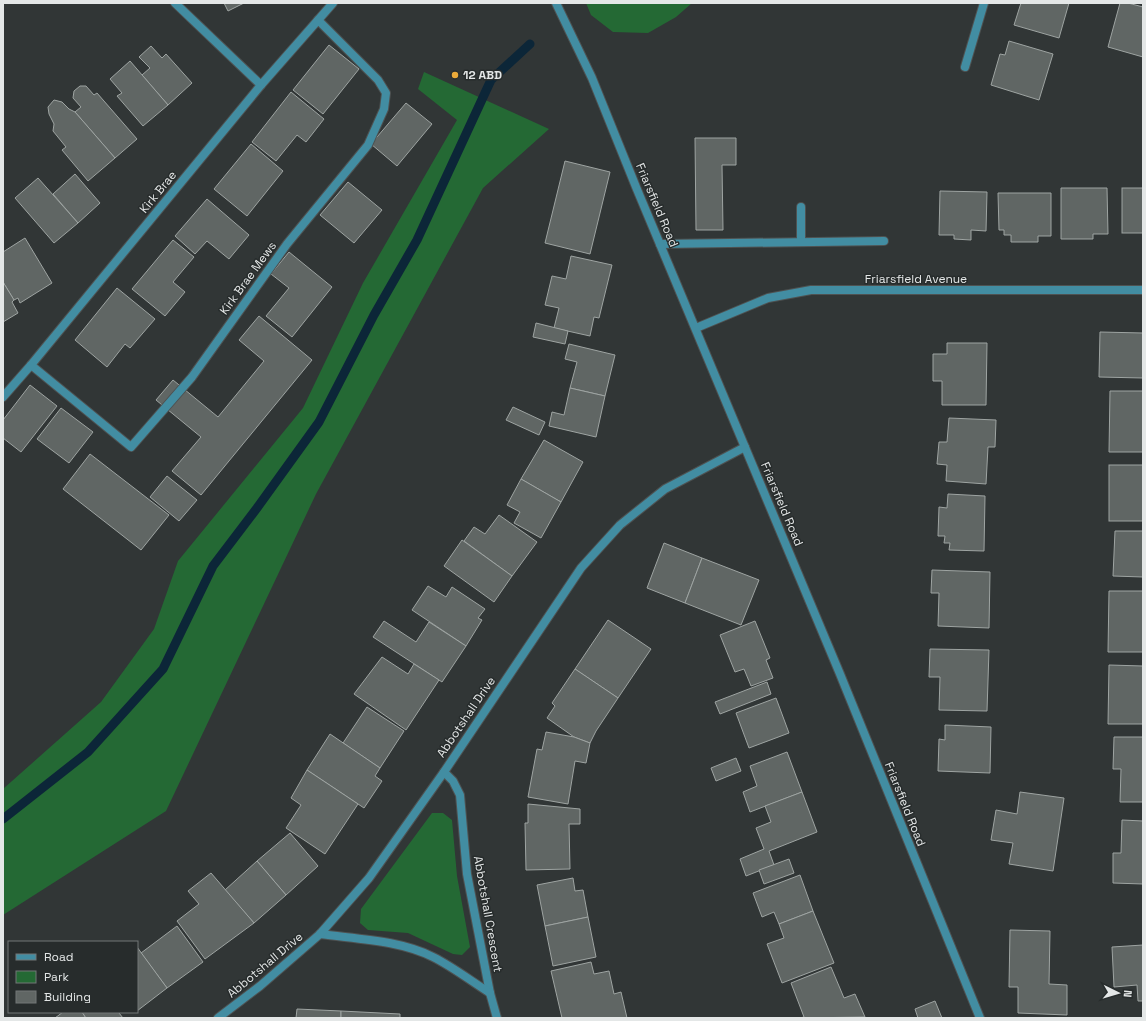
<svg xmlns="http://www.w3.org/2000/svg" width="1146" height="1021" font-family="'Space Grotesk',sans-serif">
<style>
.green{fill:#246934}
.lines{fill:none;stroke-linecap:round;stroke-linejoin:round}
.stream{stroke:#0c2638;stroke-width:9}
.building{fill:#606664;stroke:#9ea4a2}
.service-casing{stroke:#4e5252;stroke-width:10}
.minor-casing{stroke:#4e5252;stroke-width:10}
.tertiary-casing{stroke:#4e5252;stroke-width:10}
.service{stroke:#428da2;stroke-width:8}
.minor{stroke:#428da2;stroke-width:8}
.tertiary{stroke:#428da2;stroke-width:8}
.poi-dot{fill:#ebaa39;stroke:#272c2c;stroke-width:1.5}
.labels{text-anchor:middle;stroke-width:3;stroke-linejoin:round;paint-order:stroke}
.poi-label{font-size:12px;font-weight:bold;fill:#e4e7e7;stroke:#272c2c;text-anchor:start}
.street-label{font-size:12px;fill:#e4e7e7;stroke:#272c2c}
</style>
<rect width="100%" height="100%" fill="#313636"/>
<!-- green -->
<g class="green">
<path d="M586,3h106l-16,14 -28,16 -35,-1 -22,-17z"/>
<path d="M424,72l125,57 -66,59 -167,306 -150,317 -163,104v-126l98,-87 53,-73 24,-68 125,-153 60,-125 94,-163 -39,-31z"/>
<path d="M432,813h11l9,7 5,56 13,71 -8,8 -9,-1 -45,-21 -40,-3 -8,-7 1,-14z"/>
</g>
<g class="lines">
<!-- stream -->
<path class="stream" d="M3,819l85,-67 75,-83 50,-103 44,-58 62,-86 55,-107 43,-75 74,-160 39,-36"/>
</g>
<!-- building -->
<g class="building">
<path d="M224,3h20l-16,8z"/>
<path d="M1021,3h48l-10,35 -45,-13z"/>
<path d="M1120,3h8l15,4v50l-35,-10z"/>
<path d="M1009,41l44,13 -14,46 -48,-15 9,-31 5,1z"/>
<path d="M329,45l30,24 -36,45 -30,-24z"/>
<path d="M151,46l11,12 4,-4 26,29 -24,22 -26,-30 8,-7 -11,-11z"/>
<path d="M130,61l38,44 -25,21 -26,-30 5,-3 -12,-14z"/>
<path d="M80,86h6l8,9 3,-2 40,46 -22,19 -40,-46 6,-5 -8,-9 1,-7z"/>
<path d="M291,92l33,27 -18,23 -9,-7 -21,26 -24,-19z"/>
<path d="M54,100l8,2 7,7 6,3 40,46 -27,23 -26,-31 4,-3 -13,-16 1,-7 -5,-10 -1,-7z"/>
<path d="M406,103l26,21 -35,42 -26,-22z"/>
<path d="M695,138h41v27h-14l1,65h-27z"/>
<path d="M251,144l32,27 -36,45 -33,-27z"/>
<path d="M565,161l45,11 -20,82 -45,-11z"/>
<path d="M75,174l25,29 -22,20 -25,-29z"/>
<path d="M38,178l40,45 -24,20 -39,-45z"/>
<path d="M348,182l34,28 -28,33 -34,-28z"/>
<path d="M1061,188h46l1,46h-15v5h-32z"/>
<rect x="1122" y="188" width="21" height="45"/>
<path d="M940,191l47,1 -1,39 -15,-1v10l-17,-1v-4h-15z"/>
<path d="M998,193h53v43h-13v6h-27v-7h-7v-5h-5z"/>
<path d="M207,199l42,36 -20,24 -22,-18 -12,13 -20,-18z"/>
<path d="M25,238l27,45 -32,20 -2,-5 -4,2 -11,-18v-30z"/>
<path d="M173,240l21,17 -21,25 12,10 -20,24 -33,-27z"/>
<path d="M289,252l43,35 -40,50 -26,-21 23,-28 -18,-14z"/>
<path d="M571,256l41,9 -13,53 -5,-1 -4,19 -36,-8 5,-20 -14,-3 7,-29 14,3z"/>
<path d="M3,282l11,18 -2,2 6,11 -15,9z"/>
<path d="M117,288l38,31 -25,29 -5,-4 -18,23 -32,-27z"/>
<path d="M259,316l53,44 -111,135 -29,-24 29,-34 -45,-37 17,-20 45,37 46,-56 -25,-21z"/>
<path d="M536,323l32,8 -3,13 -32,-7z"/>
<path d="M1100,332l43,1v45l-44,-1z"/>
<path d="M947,343h40l-1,62h-44v-24h-9v-27h14z"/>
<path d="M569,344l46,11 -10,41 -35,-8 7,-26 -12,-3z"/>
<path d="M30,385l27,21 -36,46 -18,-14v-18z"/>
<path d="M570,388l35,8 -9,41 -47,-11 3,-14 12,3z"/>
<path d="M1110,391h33v61h-34z"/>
<path d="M513,407l32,15 -6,13 -33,-15z"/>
<path d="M61,408l32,24 -24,31 -32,-24z"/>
<path d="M949,418l47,2 -1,27h-7l-2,37 -40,-3 1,-16 -10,-1 2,-22h8z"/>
<path d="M544,440l39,22 -22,40 -40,-23z"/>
<path d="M90,454l79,61 -28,35 -78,-61z"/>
<rect x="1109" y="465" width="34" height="56"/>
<path d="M167,476l30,24 -18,21 -29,-24z"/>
<path d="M521,479l40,23 -20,36 -27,-15 6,-11 -13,-7z"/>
<path d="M948,494l37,2 -1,55 -35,-1 1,-7h-6l1,-7h-7l1,-29 8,1z"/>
<path d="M499,515l38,27 -25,34 -48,-35 10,-14 11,7z"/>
<path d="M1115,531h28v46l-30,-1z"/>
<path d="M462,540l50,36 -18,26 -50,-36z"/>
<path d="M664,543l38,15 -17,45 -38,-15z"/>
<path d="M702,558l57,22 -18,45 -56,-22z"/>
<path d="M932,570l58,2 -1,56 -51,-2 1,-33h-8z"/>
<path d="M428,586l18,11 6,-10 33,22 -7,9 4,2 -16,26 -54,-36z"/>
<path d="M1109,591h34v61h-35z"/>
<path d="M608,620l43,29 -33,49 -43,-29z"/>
<path d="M384,621l32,21 13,-20 37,24 -24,36 -69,-45z"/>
<path d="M755,621l15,37 -4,2 7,18 -22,8 -7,-17 -9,3 -15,-37z"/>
<path d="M930,649l59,1 -2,61 -48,-1 1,-33h-11z"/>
<path d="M382,657l26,17 6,-10 25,16 -33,50 -52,-36z"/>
<path d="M1109,665l34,1v58h-35z"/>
<path d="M575,669l43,29 -22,33 -6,12 -16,-6 -27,-19 8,-12 -3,-3z"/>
<path d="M767,682l4,12 -51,20 -5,-12z"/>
<path d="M776,698l13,35 -40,15 -13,-35z"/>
<path d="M367,707l37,24 -24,37 -37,-25z"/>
<path d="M945,725l46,2 -1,46 -52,-2 1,-32 6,1z"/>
<path d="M546,732l28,5 16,6 -4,20 -11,-2 -7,43 -40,-7 9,-48 5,1z"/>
<path d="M330,734l50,34 -5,8 7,5 -18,27 -57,-38z"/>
<path d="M1114,737h29v65h-23l1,-33h-8z"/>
<path d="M787,752l15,40 -52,20 -7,-20 14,-6 -7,-20z"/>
<path d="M736,758l5,13 -25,10 -5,-13z"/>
<path d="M307,770l51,34 -33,50 -39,-26 15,-23 -10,-7z"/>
<path d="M802,792l15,40 -48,19 5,14 -28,11 -6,-17 24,-10 -8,-21 15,-6 -6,-16z"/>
<path d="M1020,792l44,6 -11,73 -44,-7 4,-21 -22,-3 5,-30 21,4z"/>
<path d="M528,804l52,5v15h-11l1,45 -44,1 -1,-47h3z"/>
<path d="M1122,820l21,1v63l-30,-1v-30h8z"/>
<path d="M290,833l28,33 -32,29 -29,-34z"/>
<path d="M789,859l5,14 -30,11 -5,-14z"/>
<path d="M257,861l29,34 -32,28 -29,-33z"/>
<path d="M211,873l43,50 -49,36 -28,-38 22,-17 -11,-13z"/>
<path d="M800,875l13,36 -34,13 -5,-12 -12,5 -9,-24z"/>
<path d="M573,878l2,13 8,-1 5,27 -43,9 -8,-41z"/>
<path d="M813,911l21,52 -52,20 -15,-39 17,-6 -5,-14z"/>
<path d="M588,917l8,40 -43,9 -8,-40z"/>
<path d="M177,926l26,36 -36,26 -26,-35z"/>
<path d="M1010,930l40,1 -1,53 18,1v30l-49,-2v-26h-9z"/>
<path d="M1143,945v56h-5l-1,-16 -23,2 -2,-40z"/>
<path d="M137,947l30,41 -30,23z"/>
<path d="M591,962l3,12 15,-3 5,23 7,-2 6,26h-65l-11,-47z"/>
<path d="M831,967l13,31 11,-4 10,23 -65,1 4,-1 -13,-34z"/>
<path d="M935,1001l7,17h-24l-3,-9z"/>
<path d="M297,1009l44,2v7h-45z"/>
<path d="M341,1011l59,3v4h-59z"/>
<path d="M63,1012h19l4,6h-31z"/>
<path d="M82,1012h38l-1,1 4,5h-37z"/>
</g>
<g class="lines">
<!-- service casing -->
<g class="service-casing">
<g id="service">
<path d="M965,67l19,-64"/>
<path d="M801,207v35"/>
<path d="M660,244l224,-3"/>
</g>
</g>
<!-- minor casing -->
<g class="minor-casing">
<g id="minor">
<path d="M175,3l86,82"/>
<path d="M696,328l72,-30 43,-8h332"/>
<path d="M31,365l100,82 61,-70 95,-133 81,-99 16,-36 2,-16 -8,-13 -60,-60"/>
<path d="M444,772l9,9 7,14 7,79 23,119 7,25"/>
<path d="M320,934c36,5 80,6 113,23 20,10 38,24 57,36"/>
<path d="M218,1018l42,-32 60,-52 49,-56 75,-106 137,-204 39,-43 45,-36 80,-42"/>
</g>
</g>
<!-- tertiary casing -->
<g class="tertiary-casing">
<g id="tertiary">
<path d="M556,3l36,75 44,109 204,487 140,344"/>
<path d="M3,397l28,-32 230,-280 72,-82"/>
</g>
</g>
<!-- service -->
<use href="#service" class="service"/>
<!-- minor -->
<use href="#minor" class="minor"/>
<!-- tertiary -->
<use href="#tertiary" class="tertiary"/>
</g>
<!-- markers -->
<circle class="poi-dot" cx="455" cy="75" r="4"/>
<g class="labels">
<!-- poi labels -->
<g class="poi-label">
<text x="463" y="79">12 ABD</text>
</g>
<!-- street labels -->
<g class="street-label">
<text transform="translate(158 192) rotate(-51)" y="4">Kirk Brae</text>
<text transform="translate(657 205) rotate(67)" y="4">Friarsfield Road</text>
<text transform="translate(248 278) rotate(-54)" y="4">Kirk Brae Mews</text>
<text x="916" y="283">Friarsfield Avenue</text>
<text transform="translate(782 504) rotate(67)" y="4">Friarsfield Road</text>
<text transform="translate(466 717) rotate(-56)" y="4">Abbotshall Drive</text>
<text transform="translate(905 804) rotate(68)" y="4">Friarsfield Road</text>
<text transform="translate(488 914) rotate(80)" y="4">Abbotshall Crescent</text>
<text transform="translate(265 965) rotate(-40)" y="4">Abbotshall Drive</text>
</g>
</g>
<!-- border -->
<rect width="1146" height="1021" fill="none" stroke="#e4e7e7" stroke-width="8"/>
<!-- legend -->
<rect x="8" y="941" width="130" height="72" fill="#272c2c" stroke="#737777"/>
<rect x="16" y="954" width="20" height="6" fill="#428da2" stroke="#737777"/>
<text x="44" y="961" font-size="12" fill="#e4e7e7">Road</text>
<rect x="16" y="971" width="20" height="12" fill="#246934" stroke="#737777"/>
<text x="44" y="981" font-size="12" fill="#e4e7e7">Park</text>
<rect x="16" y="991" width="20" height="12" fill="#606664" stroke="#737777"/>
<text x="44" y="1001" font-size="12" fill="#e4e7e7">Building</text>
<!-- north arrow -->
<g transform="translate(1118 993) rotate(95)" stroke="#272c2c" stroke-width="3" paint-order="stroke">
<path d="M0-3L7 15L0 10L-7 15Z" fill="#e4e7e7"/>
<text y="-6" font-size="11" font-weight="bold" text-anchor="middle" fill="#e4e7e7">N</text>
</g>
</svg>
